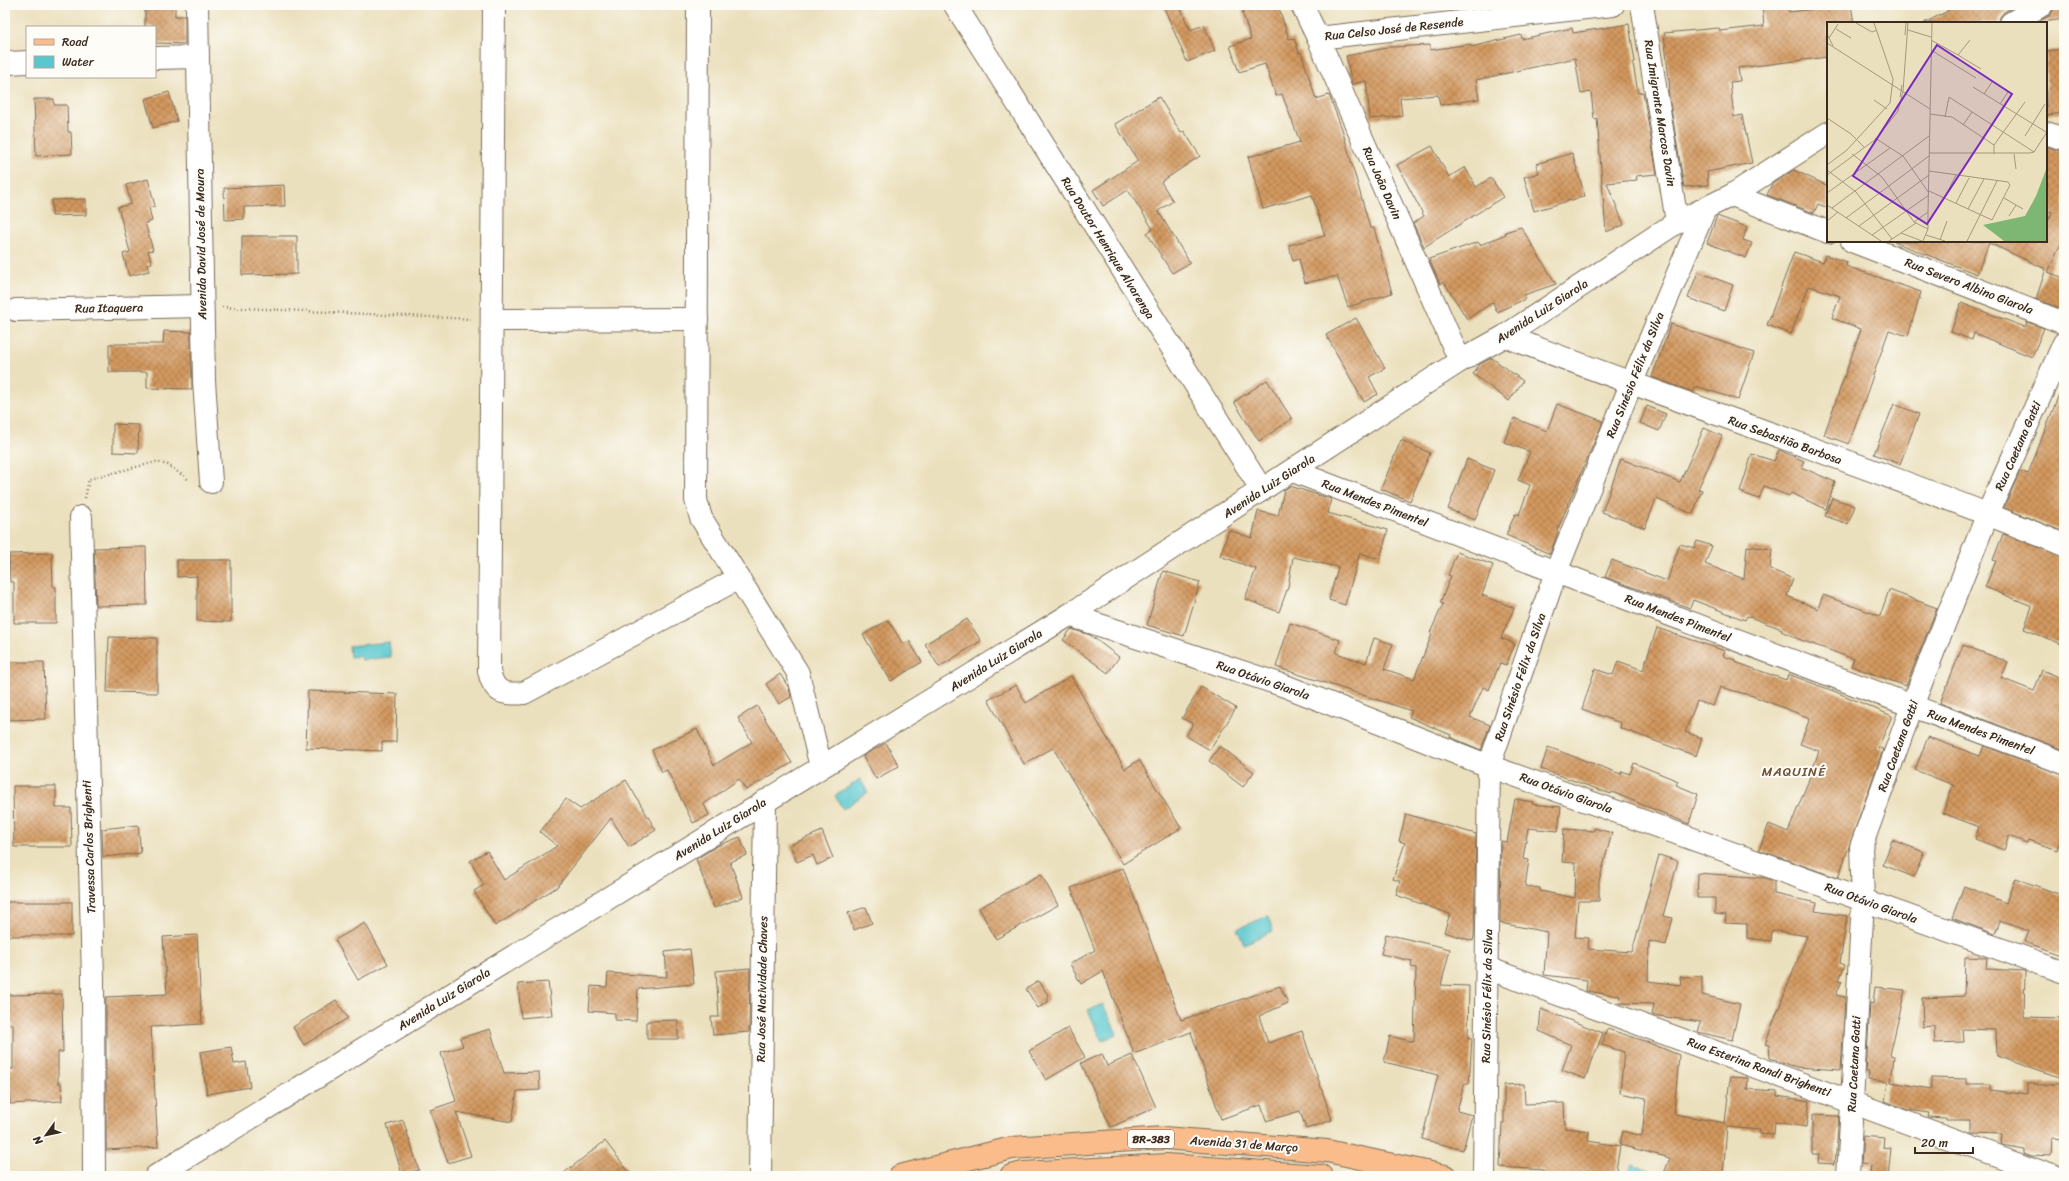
<svg xmlns="http://www.w3.org/2000/svg" width="2069" height="1181" font-family="Sriracha,sans-serif">
<style>
.water{fill:#59c7cd;stroke:#4a7876}
.building{fill:url(#building-cross-hatch)}
.lines{fill:none;stroke-linecap:round;stroke-linejoin:round}
.minor-casing{stroke:#796a56;stroke-width:24}
.major-casing{stroke:#796a56;stroke-width:24}
.path{stroke:#796a56;stroke-width:2.5;stroke-dasharray:1 3;stroke-linecap:butt}
.minor{stroke:#fff;stroke-width:22}
.major{stroke:#f9bc8a;stroke-width:22}
.labels{text-anchor:middle;stroke-width:4;stroke-linejoin:round;paint-order:stroke}
.shield{fill:#fdfcf7;stroke:#75695f;stroke-width:1}
.shield-label{font-size:11px;font-weight:bold;fill:#3b2a1e}
.street-label{font-size:12px;fill:#3b2a1e;stroke:#fdfcf7}
.neighbourhood-label{font-size:13px;letter-spacing:1px;fill:#705035;stroke:#fdfcf7}
.inset-road{fill:none;stroke:#a5977d;stroke-width:1}
.view{fill:#7b2cbf;fill-opacity:0.15;stroke:#7b2cbf;stroke-width:2}
.inset-edge{fill:none;stroke:#3b2a1e;stroke-width:2}
</style>
<defs>
<pattern id="building-cross-hatch" width="8" height="8" patternUnits="userSpaceOnUse"><rect width="8" height="8" fill="#d2985f"/><path d="M0 0l8 8M0 8l8-8" fill="none" stroke="#ac7c4e"/></pattern>
</defs>
<rect width="100%" height="100%" fill="#fdfcf7"/>
<filter id="ink" filterUnits="userSpaceOnUse"><feTurbulence type="fractalNoise" baseFrequency=".025" numOctaves="2"/><feDisplacementMap in="SourceGraphic" scale="8" xChannelSelector="R" yChannelSelector="G"/><feConvolveMatrix kernelMatrix="1 2 1 2 8 2 1 2 1" color-interpolation-filters="sRGB"/></filter>
<filter id="wash" filterUnits="userSpaceOnUse"><feTurbulence type="fractalNoise" baseFrequency=".012" numOctaves="4" result="noise"/><feDisplacementMap in="SourceGraphic" scale="16" xChannelSelector="R" yChannelSelector="G"/><feGaussianBlur stdDeviation="0.9" result="paint"/><feColorMatrix in="noise" values="0 0 0 0 0 0 0 0 0 0 0 0 0 0 0 0 0 1.4 0 .05"/><feComposite in="paint" operator="in"/></filter>
<g filter="url(#wash)">
<rect width="100%" height="100%" fill="#ebe0bd"/>
<!-- water -->
<g class="water">
<path d="M389,642l2,15 -29,3 -3,-4 -9,1 -1,-11z"/>
<path d="M860,779l8,13 -25,17 -8,-13z"/>
<path d="M1268,916l5,15 -29,13 -7,-15z"/>
<path d="M1103,1004l14,30 -15,7 -14,-31z"/>
<path d="M1632,1165l17,5 -2,6h-19z"/>
</g>
<g id="blocks">
<!-- building -->
<g class="building">
<path d="M145,5h30v11h10v28l-30,-1v-16h-10z"/>
<path d="M1163,5h16l11,25 14,-5 11,26 -28,11z"/>
<path d="M1261,5h17l11,34 5,-1 5,15 2,-1 15,47 13,-4 13,34 28,99h4l18,65 -44,14 -11,-31 -32,7 -6,-24 -6,2 -4,-16 36,-9 -13,-41 -49,14 -15,-52 52,-15 -18,-48 -6,2 -11,-32 -26,8 -9,-26 21,-7 -9,-27z"/>
<path d="M1762,5h26l1,7 62,-7 3,18h-26v34l-90,11 2,13 -10,1 4,35 8,-2 10,48 -45,9 1,13 -24,2 -16,-97h2l-6,-57 55,-5 1,3 44,-5z"/>
<path d="M1945,5h72l-13,7 -4,5 -1,6h-75l24,-12z"/>
<path d="M2054,5h10v14l-28,4 13,-7 4,-5z"/>
<path d="M1629,24l6,38 -2,1 5,30 5,-1 14,82 -21,2 1,4 -30,3 17,42 -18,7 -9,-114 -3,1 -3,-27 -10,2 -6,-36 -99,22 3,19 -39,6 -2,-10 -38,3 2,18 -32,3 -4,-38 -14,3 -6,-28 45,-9 39,-2v5l40,-6 1,3 50,-12 1,4 50,-11 1,5z"/>
<path d="M2064,49v64l-18,2v-64z"/>
<path d="M169,92l8,29 -24,7 -8,-29z"/>
<path d="M1159,97l22,36 3,-2 16,25 -39,26 12,19 -15,10 32,52 -18,10 -25,-40 6,-4 -25,-39 -25,16 -10,-16 45,-29 -23,-37z"/>
<path d="M34,99h20v6h13l1,27h3l1,22 -36,2z"/>
<path d="M1432,146l17,31 16,-10 11,20 15,-9 12,19 -79,50 -11,-24 11,-7 -27,-51z"/>
<path d="M2046,146l18,7 -2,7h2v85l-3,-1 -13,28 16,6v32l-28,-11 10,-30 -57,-26 -12,31 -83,-32 152,-1v-14l6,-15 -6,-2 2,-11 -2,-1z"/>
<path d="M1572,153l13,43 -51,15 -10,-34 15,-4 -3,-9z"/>
<path d="M1794,170l34,16v22l-10,-4 -4,9 -47,-18 5,-11z"/>
<path d="M148,179l7,27 -6,2 3,13 -7,2 8,27 -5,1 4,12 -5,1 2,7 -20,5 -6,-22 7,-2 -12,-45 13,-3 -5,-19z"/>
<path d="M284,185l1,21 -41,1v12l-19,1 -1,-32z"/>
<path d="M86,199v16l-34,1v-16z"/>
<path d="M1717,216l30,11 -4,13 9,3 -6,15 -39,-15z"/>
<path d="M1521,227l35,57 -32,11 1,4 -28,13 -4,-10 -26,17 -23,-37 -4,2 -11,-25 49,-17 2,3 26,-11 -1,-2z"/>
<path d="M242,236h55v38l-55,1z"/>
<path d="M1794,252l29,10 2,-7 22,7 -1,4 75,26 -13,44 -19,-6 -40,114 -25,-9 37,-106 -29,-11 8,-22 -31,-10 -18,48 -24,-9z"/>
<path d="M1698,272l35,13 -9,26 -36,-13z"/>
<path d="M1961,303l64,24 2,-5 17,6 -12,29 -58,-24 -2,7 -21,-8z"/>
<path d="M1356,318l29,50 -16,9 9,17 -14,8 -38,-67z"/>
<path d="M1671,324l83,29 -16,47 -42,-14 -3,6 -41,-15z"/>
<path d="M164,331l27,1 1,57 -45,-1v-16h-38v-28h54z"/>
<path d="M1492,358l31,23 -14,20 -36,-27 7,-10z"/>
<path d="M1267,380l25,39 -33,22 -25,-39z"/>
<path d="M2063,384h1v148l-60,-24 16,-37 8,3z"/>
<path d="M1557,404l46,17 -46,110 1,1 -8,22 -44,-19 9,-21 4,1 11,-30 -12,-5 12,-28 -26,-10 10,-24 33,13z"/>
<path d="M1894,404l25,10 -19,50 -26,-10z"/>
<path d="M1647,406l19,8 -7,17 -19,-8z"/>
<path d="M113,424l26,1 -1,28 -25,-1z"/>
<path d="M1704,428l18,8 -24,53 4,1 -9,24 -37,-15 -11,29 -43,-16 19,-53 59,23z"/>
<path d="M1401,440l29,13 -20,48 -29,-12z"/>
<path d="M1779,450l25,11 -3,6 34,15 -9,27 -35,-16 -2,3 -25,-10 -5,13 -19,-7 12,-38 22,7z"/>
<path d="M1467,459l27,11 -19,50 -27,-11z"/>
<path d="M1290,486l41,13 -3,14 60,17 -8,29 -20,-6 -15,52 -16,-5 9,-33 -45,-10 -5,30 -9,25 -34,-13 11,-30 -36,-13 9,-26 23,8 6,-27 20,5 6,-26z"/>
<path d="M1832,498l23,8 -7,18 -23,-8z"/>
<path d="M2003,534l61,23v88l-40,-16 8,-23 -47,-19 11,-26 -3,-1z"/>
<path d="M1697,541l15,5 -7,18 39,15 3,-33 25,3 -2,20 23,10 -6,17 31,13 5,-14 57,21 9,-26 48,18 -31,78 -55,-20 3,-7 -53,-19 -20,-9 1,-2 -35,-13 -2,4 -52,-20 -3,8 -85,-31 7,-17 55,21 13,-37 14,4z"/>
<path d="M146,547l1,58 -51,1 -2,-58z"/>
<path d="M1457,552l36,13 -11,30 32,13 -13,30 14,6 -9,21 -6,-2 -11,27 -6,-3 -13,30 20,8 -9,25 -31,-13 1,-2 -42,-18 3,-6 -136,-44 14,-44 50,17 -4,13 30,10 8,-25 19,6 -9,25 30,10 18,-45 -2,-1 13,-29 -3,-1 11,-27 -3,-1z"/>
<path d="M52,553l1,34h3v36h-42v-41h-4l-1,-28z"/>
<path d="M177,560h54v62l-34,-1v-45l-20,1z"/>
<path d="M1163,571l37,11 -16,54 -37,-11z"/>
<path d="M967,619l14,22 -42,26 -14,-23z"/>
<path d="M888,620l15,24 6,-3 13,21 -31,19 -28,-46z"/>
<path d="M1657,628l68,23 -2,5 12,4v2l51,18 2,-6 48,18 56,24 -14,32 5,1 -45,129 -79,-28 10,-26 19,8 22,-55 9,-26 -19,-7 10,-26 -57,-22 -33,-9 -7,19 -16,-5 -12,31 17,6 -6,18 -76,-28 1,-5 -39,-14 13,-40 18,6 5,-14 25,9z"/>
<path d="M1071,629l19,6 29,22 -11,16 -45,-33z"/>
<path d="M109,637l48,1v55l-50,-1z"/>
<path d="M1963,645l45,17 -7,16 33,13 8,-21 22,9v71l-124,-47z"/>
<path d="M5,662h39l2,57 -41,1z"/>
<path d="M780,674l9,14 2,9 -12,7 -13,-20z"/>
<path d="M1071,676l54,93 14,-9 42,68 -58,36 -70,-116 -29,16 -36,-64 28,-15 10,18z"/>
<path d="M1201,687l35,21 -26,42 -24,-14 7,-12 -11,-6z"/>
<path d="M308,691l89,3 -1,48h-14v9l-76,-3z"/>
<path d="M757,706l35,57 -46,27 -7,-11 -35,25 5,11 -16,8 -26,-53 -5,2 -10,-22 45,-21 17,36 38,-23 -14,-24z"/>
<path d="M1928,737l52,19 4,-10 80,29v54l-7,21 -29,-10 -1,3 -18,-7 -5,14 -29,-11 4,-12 -36,-14 10,-28 -38,-15z"/>
<path d="M886,743l13,23 -23,13 -13,-23z"/>
<path d="M1220,746l34,26 -11,15 -34,-26z"/>
<path d="M1548,747l73,27 1,-3 8,3 4,-11 44,18 -2,4 22,9 -9,30 -77,-32 -1,2 -70,-25z"/>
<path d="M626,780l30,50 -27,17 -18,-29 -54,69 -62,39 -21,-35 10,-6 -14,-24 17,-10 17,29 53,-34 -17,-14 26,-33 14,10z"/>
<path d="M13,786h43v22h15l1,39h-58z"/>
<path d="M1515,799l18,3 -1,2 29,3 -3,24 -30,-3 -5,31 6,1 -4,26 15,2v3l35,7 1,-35 -14,-1 2,-33 30,2v-3l18,5 -13,48v20h-21l-3,36 14,1 -1,11 44,3 27,-97 19,6 -15,55 10,2 -7,27 -17,-4 -1,40 33,4 -1,-8 22,-1v19l38,9 -8,36 -34,-8 3,-10 -49,-7 2,-11 -35,-1 1,-7 -34,-5 1,-11 -43,-5 3,-43 -47,-9 1,-82 6,1z"/>
<path d="M1406,814l70,20 -2,101 -1,6 -29,-9 6,-18 -54,-19 4,-14 -7,-2 12,-36 -6,-2z"/>
<path d="M138,825l3,28 -38,4 -1,-28z"/>
<path d="M822,831l11,27 -16,7 -4,-10 -16,7 -7,-17z"/>
<path d="M740,837l7,18 -17,7 13,35 -29,11 -18,-49 21,-13z"/>
<path d="M1892,840l32,12 -10,25 -31,-12z"/>
<path d="M1123,868l58,152 99,-34 8,17 -29,13 9,27 34,-12 30,89 -26,9 -6,-18 -34,10 -5,-16 -40,14 -30,-87 -57,22 -31,-83 -22,13 -11,-20 25,-14 -24,-62z"/>
<path d="M1698,873l68,5 8,4v12l43,9 -2,8 32,5 -7,47 5,2 -6,15 3,1 -6,14 9,2 -4,73 -45,-3 -26,-9 -1,-13 -4,-1 42,-108 -35,-6 -1,11 -24,-3v-14l-22,-1 1,-8 -11,-1v-16h-18z"/>
<path d="M1041,874l17,31 -62,34 -17,-31z"/>
<path d="M2015,878l49,18v60l-39,-14 4,-11 -29,-10 -5,13 -43,-16 12,-32 42,17z"/>
<rect x="5" y="902" width="67" height="34"/>
<path d="M866,907l6,16 -18,7 -6,-17z"/>
<path d="M365,923l23,41 -30,16 -23,-40z"/>
<path d="M1386,934l64,15 -9,36 28,1 -1,52h4l-3,46h-5l-7,27 15,4 -9,35 -41,-11 16,-64 -54,-13 6,-26 24,6 2,-74 -5,-1 1,-6 -31,-7z"/>
<path d="M197,935l5,89 -51,3 7,120 -52,3v-153l61,-3 -4,-57z"/>
<path d="M690,949l4,35 -56,5 -2,32 -21,-1v-7l-26,-2 2,-25 16,1 1,-14 59,4 -2,-25z"/>
<path d="M1965,957l22,1 -1,11 39,2 -1,46 40,1v61l-67,-24 -1,-25 -33,-1 1,13 -29,1 -1,-17 -11,1 -1,-29 42,-2z"/>
<path d="M750,968l-1,64 -36,3 -2,-18h8l-3,-46z"/>
<path d="M1039,981l9,14v7l-10,6 -12,-19z"/>
<path d="M548,982l4,33 -31,3 -3,-34z"/>
<path d="M1875,987l30,3 -15,65 4,1 -3,26 40,7v-11l36,1v5h24v6l36,5v-11h37v56l-12,-1 -1,17 -19,-1 -8,-3v-4l-23,-4 1,-10 -31,-1v-13h-26v-2l-17,-1 1,-4 -21,-3 -23,-9 3,-19 -20,-2 1,-8h-3l4,-69 3,1z"/>
<path d="M62,994l1,58h-5v31h3l1,18 -52,3 -2,-35h5v-45h-8v-29z"/>
<path d="M336,1000l12,18 -44,27 -11,-18z"/>
<path d="M1541,1009l62,24 -18,46 -23,-9 9,-25 -32,-14z"/>
<path d="M678,1020v19h-31v-18z"/>
<path d="M1068,1028l17,29 -39,23 -17,-29z"/>
<path d="M490,1029l14,44 35,-1 1,18 -23,1 -5,31 -56,-10 15,44 -23,7 -18,-53 26,-9 -15,-48 22,-7 -3,-8z"/>
<path d="M1607,1029l35,11 37,15 -5,59 51,9 5,-46 18,1 -1,11 30,2v5l33,5 -4,26 -31,-5 -1,13 -15,-1 1,-4 -33,-3 -4,49h-60l7,-18 -50,-13 3,-14 19,5 4,-38 -26,-5 4,-41 -22,-7z"/>
<path d="M231,1047l3,17 12,-2 4,25 -43,7 -7,-42z"/>
<path d="M1102,1054l5,12 25,-11 24,52 -45,20 -30,-64z"/>
<path d="M1524,1084l1,20 39,-1 1,25 24,3 -1,10 32,5 -5,30h-72v-6l-43,-3 2,-44h2v-38z"/>
<path d="M1812,1115l27,1 -4,48 -17,-1 1,-9h-7z"/>
<path d="M403,1120l16,50 -17,4 -15,-49z"/>
<path d="M1863,1136l21,2 -1,9 8,1 -3,28h-18l1,-11 -10,-1z"/>
<path d="M605,1141l27,35h-72z"/>
</g>
</g>
</g>
<g filter="url(#ink)">
<use href="#blocks" fill-opacity="0" stroke="#796a56" stroke-width="1"/>
<g class="lines">
<!-- minor casing -->
<g class="minor-casing">
<g id="minor">
<path d="M197,5l7,376 7,101"/>
<path d="M494,5l-5,666c5,22 14,24 35,22l215,-115"/>
<path d="M698,5l-2,495 5,18 97,155 23,94"/>
<path d="M955,5l307,485"/>
<path d="M1302,5l16,33 142,323"/>
<path d="M1642,5l35,217"/>
<path d="M2011,23l31,-18"/>
<path d="M1318,38l295,-33"/>
<path d="M155,58l43,-1"/>
<path d="M10,63l17,-1"/>
<path d="M2046,133l18,6"/>
<path d="M1732,195l96,37"/>
<path d="M1852,241l212,82"/>
<path d="M16,310l186,-4"/>
<path d="M492,320l205,-1"/>
<path d="M1505,336c186,71 375,133 559,209"/>
<path d="M1293,471l263,101 508,191"/>
<path d="M81,517l12,462 1,197"/>
<path d="M1069,615l216,71 204,80 575,206"/>
<path d="M1487,968l565,208"/>
<path d="M156,1176l913,-561 391,-254 45,-25 172,-114 55,-27 96,-62"/>
<path d="M760,1176l5,-375"/>
<path d="M1484,1176l5,-410 67,-194 75,-188 74,-175"/>
<path d="M1848,1176l15,-276 -2,-53 51,-141 76,-193 76,-170"/>
</g>
</g>
<!-- major casing -->
<g class="major-casing">
<g id="major">
<path d="M900,1176l112,-28 152,-10 163,13 118,25"/>
<path d="M1011,1176l12,-3 143,-8 155,11"/>
</g>
</g>
<!-- path -->
<g class="path">
<path d="M222,307l249,12"/>
<path d="M85,498l4,-19 67,-17 12,3 21,15"/>
</g>
<!-- minor -->
<use href="#minor" class="minor"/>
<!-- major -->
<use href="#major" class="major"/>
</g>
</g>
<g class="labels">
<!-- shield labels -->
<rect class="shield" x="1128" y="1130" width="46" height="18" rx="3"/>
<g class="shield-label">
<text x="1151" y="1143">BR-383</text>
</g>
<!-- street labels -->
<g class="street-label">
<text transform="translate(1394 29) rotate(-6)" y="4">Rua Celso José de Resende</text>
<text transform="translate(1660 113) rotate(81)" y="4">Rua Imigrante Marcos Davin</text>
<text transform="translate(1382 183) rotate(66)" y="4">Rua João Davin</text>
<text transform="translate(201 244) rotate(-91)" y="4">Avenida David José de Moura</text>
<text transform="translate(1108 248) rotate(58)" y="4">Rua Doutor Henrique Alvarenga</text>
<text transform="translate(1969 286) rotate(21)" y="4">Rua Severo Albino Giarola</text>
<text transform="translate(109 308) rotate(-1)" y="4">Rua Itaquera</text>
<text transform="translate(1542 311) rotate(-33)" y="4">Avenida Luiz Giarola</text>
<text transform="translate(1635 375) rotate(-68)" y="4">Rua Sinésio Félix da Silva</text>
<text transform="translate(1785 440) rotate(20)" y="4">Rua Sebastião Barbosa</text>
<text transform="translate(2018 446) rotate(-66)" y="4">Rua Caetana Gatti</text>
<text transform="translate(1269 486) rotate(-33)" y="4">Avenida Luiz Giarola</text>
<text transform="translate(1375 503) rotate(21)" y="4">Rua Mendes Pimentel</text>
<text transform="translate(1678 618) rotate(21)" y="4">Rua Mendes Pimentel</text>
<text transform="translate(996 660) rotate(-32)" y="4">Avenida Luiz Giarola</text>
<text transform="translate(1520 677) rotate(-71)" y="4">Rua Sinésio Félix da Silva</text>
<text transform="translate(1263 680) rotate(19)" y="4">Rua Otávio Giarola</text>
<text transform="translate(1981 732) rotate(20)" y="4">Rua Mendes Pimentel</text>
<text transform="translate(1898 746) rotate(-70)" y="4">Rua Caetana Gatti</text>
<text transform="translate(1566 793) rotate(20)" y="4">Rua Otávio Giarola</text>
<text transform="translate(720 829) rotate(-32)" y="4">Avenida Luiz Giarola</text>
<text transform="translate(89 847) rotate(-92)" y="4">Travessa Carlos Brighenti</text>
<text transform="translate(1871 903) rotate(20)" y="4">Rua Otávio Giarola</text>
<text transform="translate(762 989) rotate(-89)" y="4">Rua José Natividade Chaves</text>
<text transform="translate(1487 996) rotate(-89)" y="4">Rua Sinésio Félix da Silva</text>
<text transform="translate(444 999) rotate(-32)" y="4">Avenida Luiz Giarola</text>
<text transform="translate(1854 1064) rotate(-87)" y="4">Rua Caetana Gatti</text>
<text transform="translate(1759 1067) rotate(20)" y="4">Rua Esterina Randi Brighenti</text>
<text transform="translate(1244 1144) rotate(4)" y="4">Avenida 31 de Março</text>
</g>
<!-- neighbourhood labels -->
<g class="neighbourhood-label">
<text x="1794" y="776">MAQUINÉ</text>
</g>
</g>
<!-- overview -->
<g transform="translate(1827 22)">
<rect width="220" height="220" fill="#ebe0bd"/>
<path d="M220,145v74h-43l-21,-16 42,-9 11,-20z" fill="#7eb674"/>
<path class="inset-road" d="M29,1l16,9 5,-2M9,7l15,9M81,8l23,7M0,12l6,12M78,13l1,-12M2,16l9,-14M104,18l27,15 12,-15M0,21l103,66M104,28l45,28M131,33l23,14M146,65l73,45M157,72l8,-12M73,75l2,-12M47,78l13,9M173,82l8,-12M103,92l22,3 42,28v9M118,95l4,-20 85,55M0,96l24,16 13,13M136,103l9,-13M198,114l20,-32M48,116l28,18 26,37M167,123l31,-43M102,131h101l4,-1 13,-20M25,132l30,23 32,45 14,7M187,132l2,15M0,143l20,-15 43,-47 3,-24 -19,-56M0,148l29,22 36,47M0,153l49,-36 22,-28 5,-20 5,-68M102,169l63,29 18,-35 -2,-3 -79,-11M0,171l63,-45M118,175l11,-22M177,176l19,11M129,181l13,-25M0,183l54,36M5,186l97,-72M141,187l16,-30M182,194l7,-11M19,196l83,-62M0,199l11,-9M87,200l14,-10M32,204l70,-51M74,211l21,8M45,213l57,-40M99,213l19,6M113,218l7,-19M62,219l27,-18M96,219l5,-12v-17l4,-189M140,219l30,-60"/>
<path class="view" d="M110,23l75,49 -85,130 -74,-48z"/>
<rect width="220" height="220" class="inset-edge"/>
</g>
<!-- margin -->
<rect width="2069" height="1181" fill="none" stroke="#fdfcf7" stroke-width="20"/>
<!-- legend -->
<rect x="26" y="26" width="130" height="52" fill="#fdfcf7" stroke="#afa8a0"/>
<rect x="34" y="39" width="20" height="6" fill="#f9bc8a" stroke="#afa8a0"/>
<text x="62" y="46" font-size="12" fill="#3b2a1e">Road</text>
<rect x="34" y="56" width="20" height="12" fill="#59c7cd" stroke="#afa8a0"/>
<text x="62" y="66" font-size="12" fill="#3b2a1e">Water</text>
<!-- north arrow -->
<g transform="translate(46 1135) rotate(237)" stroke="#fdfcf7" stroke-width="3" paint-order="stroke">
<path d="M0-3L7 15L0 10L-7 15Z" fill="#3b2a1e"/>
<text y="-6" font-size="11" font-weight="bold" text-anchor="middle" fill="#3b2a1e">N</text>
</g>
<!-- scale -->
<path d="M1915 1147v6h58v-6" fill="none" stroke="#3b2a1e" stroke-width="2"/>
<text x="1921" y="1147" font-size="12" fill="#3b2a1e" stroke="#fdfcf7" stroke-width="3" paint-order="stroke">20 m</text>
</svg>
